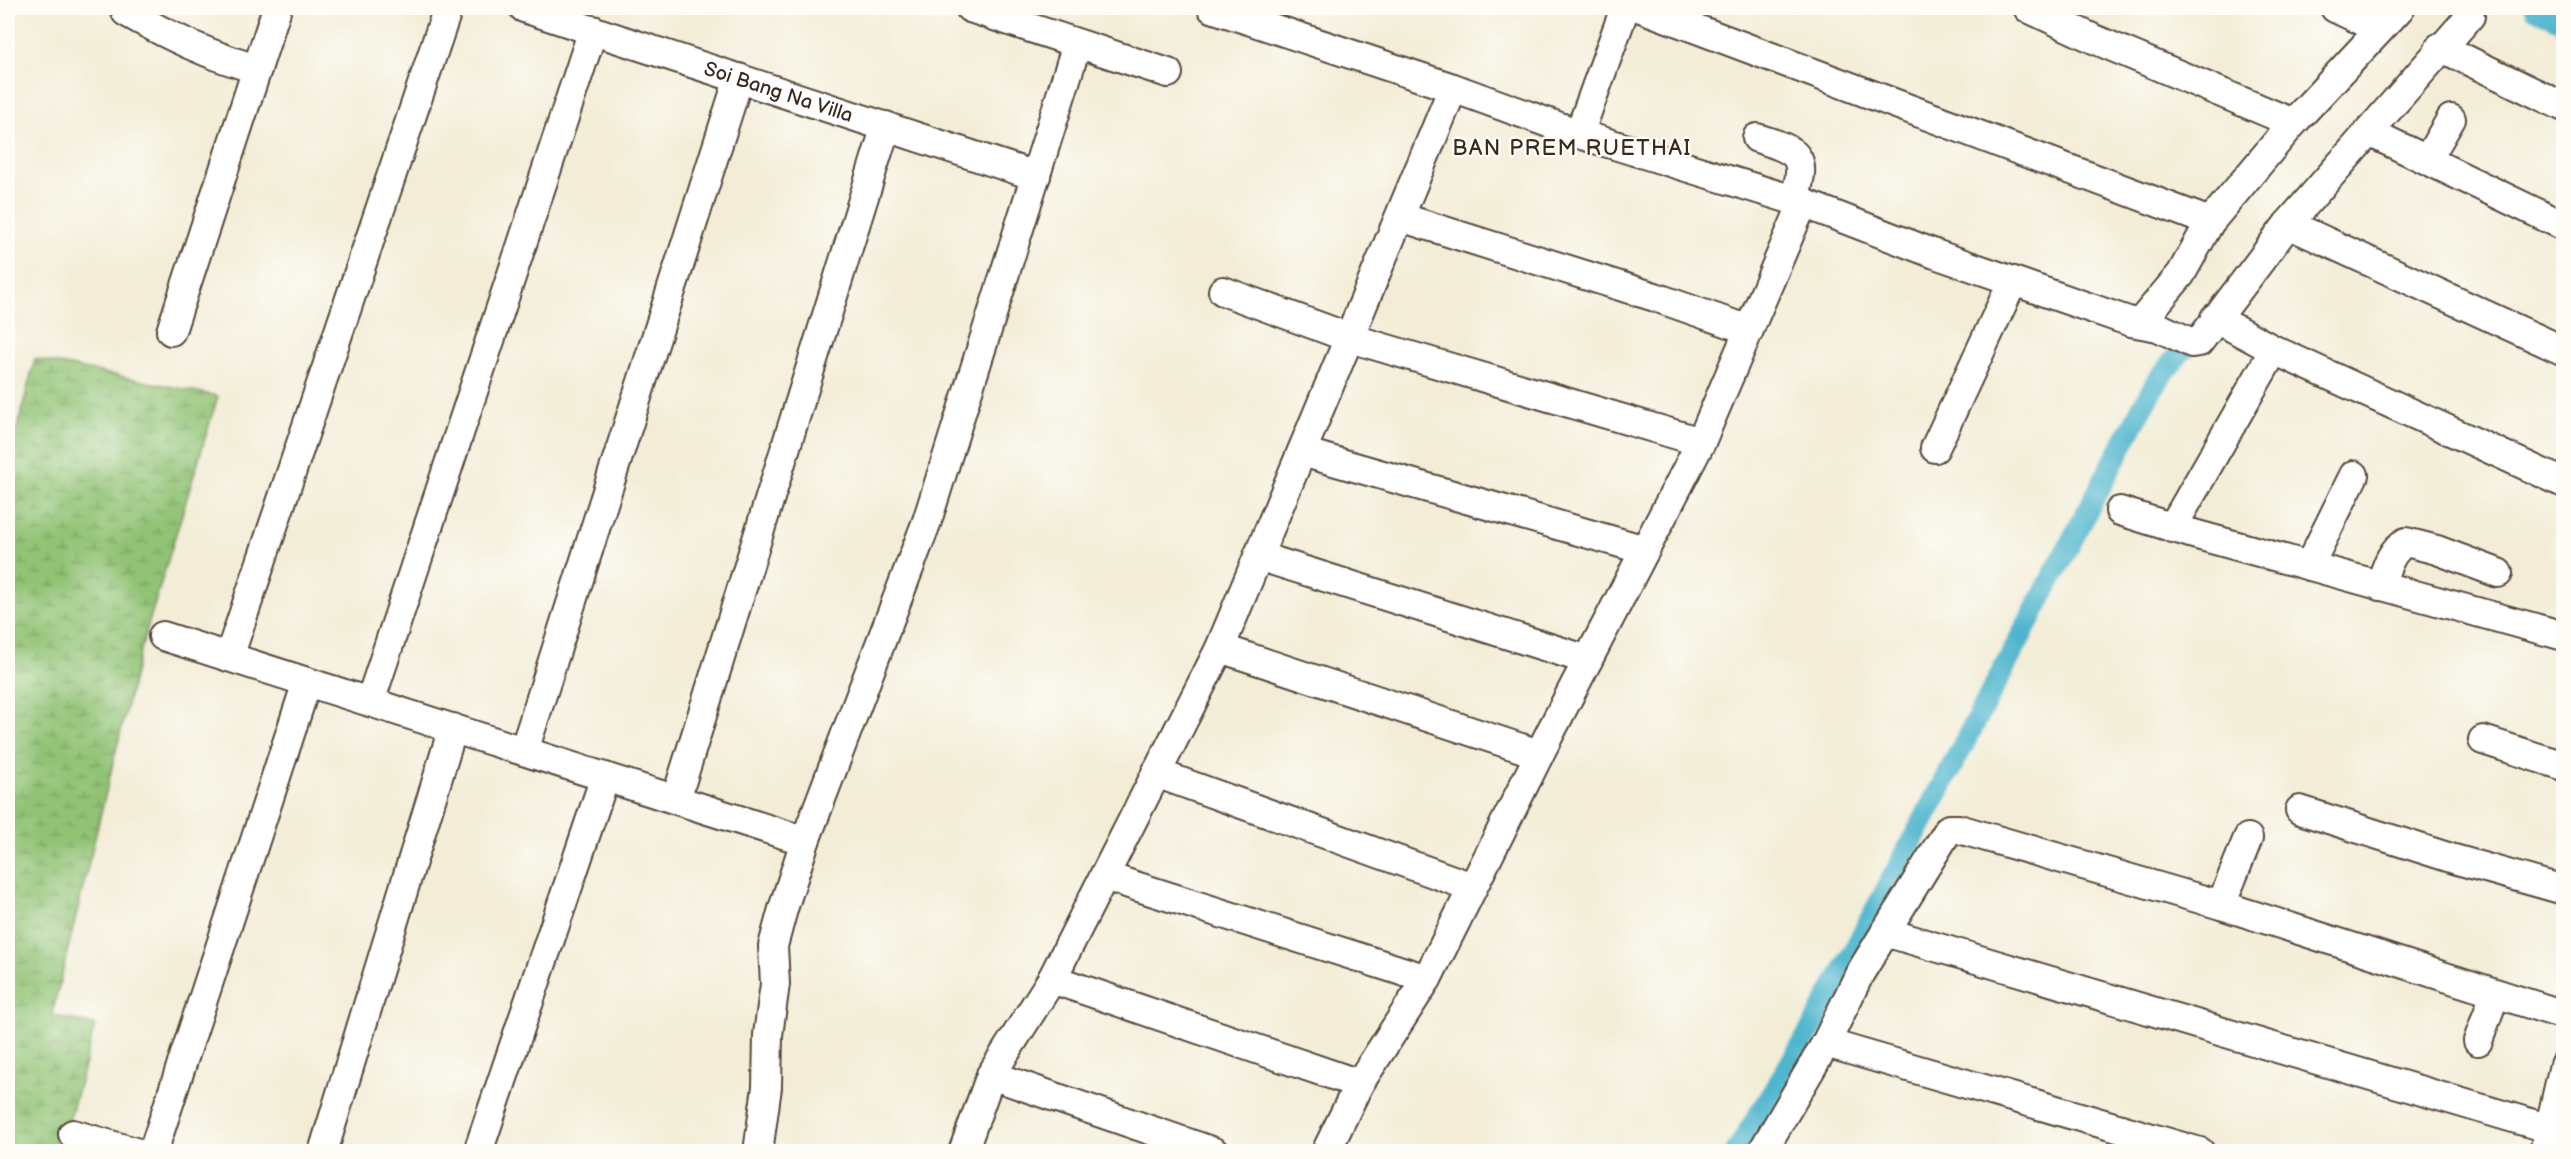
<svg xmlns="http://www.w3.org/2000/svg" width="2571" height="1159" font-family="'Balsamiq Sans',sans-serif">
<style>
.wetland{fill:url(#wetland-marsh);stroke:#667649;stroke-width:1.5}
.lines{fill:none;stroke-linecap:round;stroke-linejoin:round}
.canal{stroke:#4eb5cd;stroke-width:22}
.minor-casing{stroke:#57473a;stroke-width:32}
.minor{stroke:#fff;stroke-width:28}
.labels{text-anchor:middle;stroke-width:5;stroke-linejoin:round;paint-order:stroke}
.street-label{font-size:20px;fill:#3b2a1e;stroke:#fdfcf7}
.quarter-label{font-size:22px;letter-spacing:1.5px;fill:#3b2a1e;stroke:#fdfcf7}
</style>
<defs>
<pattern id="wetland-marsh" width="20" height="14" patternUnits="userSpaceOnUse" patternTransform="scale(1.5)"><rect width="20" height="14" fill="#91c374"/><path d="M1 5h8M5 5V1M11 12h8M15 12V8" fill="none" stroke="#789f5f"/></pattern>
</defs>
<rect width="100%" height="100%" fill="#fdfcf7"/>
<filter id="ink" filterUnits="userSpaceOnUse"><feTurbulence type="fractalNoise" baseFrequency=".0167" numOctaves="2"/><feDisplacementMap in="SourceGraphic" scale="12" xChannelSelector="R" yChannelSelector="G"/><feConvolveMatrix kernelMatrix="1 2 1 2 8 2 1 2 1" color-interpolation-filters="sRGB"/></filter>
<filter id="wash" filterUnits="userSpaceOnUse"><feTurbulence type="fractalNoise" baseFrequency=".008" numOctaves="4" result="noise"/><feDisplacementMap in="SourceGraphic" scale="24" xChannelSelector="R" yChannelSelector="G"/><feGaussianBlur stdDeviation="1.35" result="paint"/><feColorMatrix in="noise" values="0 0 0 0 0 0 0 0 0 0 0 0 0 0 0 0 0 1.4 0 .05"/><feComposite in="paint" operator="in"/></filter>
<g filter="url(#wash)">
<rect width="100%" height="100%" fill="#f3edd7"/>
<!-- wetland -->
<path class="wetland" d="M35,359l183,37 -78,256 -88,363 43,10 -34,126 -53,1v-690z"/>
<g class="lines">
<!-- canal -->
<g class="canal">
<path d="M2535,8l29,14"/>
<path d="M1736,1152l82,-134 338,-636 42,-51"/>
</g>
</g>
</g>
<g filter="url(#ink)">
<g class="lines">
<!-- minor casing -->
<g class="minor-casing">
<g id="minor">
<path id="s1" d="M524,8l512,168"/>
<path d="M970,8l198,65"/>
<path d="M1212,8l241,80 126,46 224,69 132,51 196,68 27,5 34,16 7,-1 89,-118 182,-208"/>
<path d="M1641,8l569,214"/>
<path d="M2028,8l66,31 199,84"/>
<path d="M2335,8l45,21"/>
<path d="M126,12c43,24 84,44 131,57"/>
<path d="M2440,47l124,60"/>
<path d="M2369,132l195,94"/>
<path d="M1579,134l46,-126"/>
<path d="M1757,138c42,13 51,17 37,62"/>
<path d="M2427,160l24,-41"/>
<path d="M1400,217l255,80 94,33"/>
<path d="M2288,224l276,127"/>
<path d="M1223,291l127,47 351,104"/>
<path d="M2215,318l59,32 290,133"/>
<path d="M2140,323l41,-49 29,-52 83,-99 107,-115"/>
<path d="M171,331l106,-323"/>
<path d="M1935,448l78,-167"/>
<path d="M1302,452l343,98"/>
<path d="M2120,511l70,22 374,103"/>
<path d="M2172,528l102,-178"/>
<path d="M1258,556l330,104"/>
<path d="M2309,566l45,-91"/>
<path d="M2380,586c6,-17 10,-35 26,-44l31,8 61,23"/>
<path d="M163,636l642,205"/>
<path d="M1220,648l319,106"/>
<path d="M229,657l219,-649"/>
<path d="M370,702l223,-672"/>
<path d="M2483,740l81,26"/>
<path d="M524,751l215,-673"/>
<path d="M1156,773l316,114"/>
<path d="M676,799l210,-673"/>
<path d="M2300,810l154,49 110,31"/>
<path d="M1104,876l323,103"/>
<path d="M2221,905l27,-67"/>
<path d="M1885,932l662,196"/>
<path d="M1052,979l307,105"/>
<path d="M2478,1041l17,-47"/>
<path d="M1826,1043l374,109"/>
<path d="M991,1075l223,77"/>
<path d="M73,1134l62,18"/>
<path d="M153,1152l154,-470"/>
<path d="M323,1152l130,-424"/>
<path d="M478,1152l127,-375"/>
<path d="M758,1152l9,-65 1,-52 7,-51 -2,-38 10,-37 22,-68 122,-320 150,-477"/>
<path d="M963,1152l28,-77 61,-96 168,-331 233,-560"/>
<path d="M1326,1152l33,-68 68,-105 124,-248 150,-289 102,-239"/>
<path d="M1762,1152l64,-109 34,-70 89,-144h10l262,76 343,110"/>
<path d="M2544,1152l20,-87"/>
</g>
</g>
<!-- minor -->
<use href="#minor" class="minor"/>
</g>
</g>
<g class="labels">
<!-- street labels -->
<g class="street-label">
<text dy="7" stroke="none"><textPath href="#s1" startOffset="268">Soi Bang Na Villa</textPath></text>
</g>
<!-- quarter labels -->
<g class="quarter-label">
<text x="1572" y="155">BAN PREM RUETHAI</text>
</g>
</g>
<!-- margin -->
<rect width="2571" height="1159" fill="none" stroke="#fdfcf7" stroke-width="30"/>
</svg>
